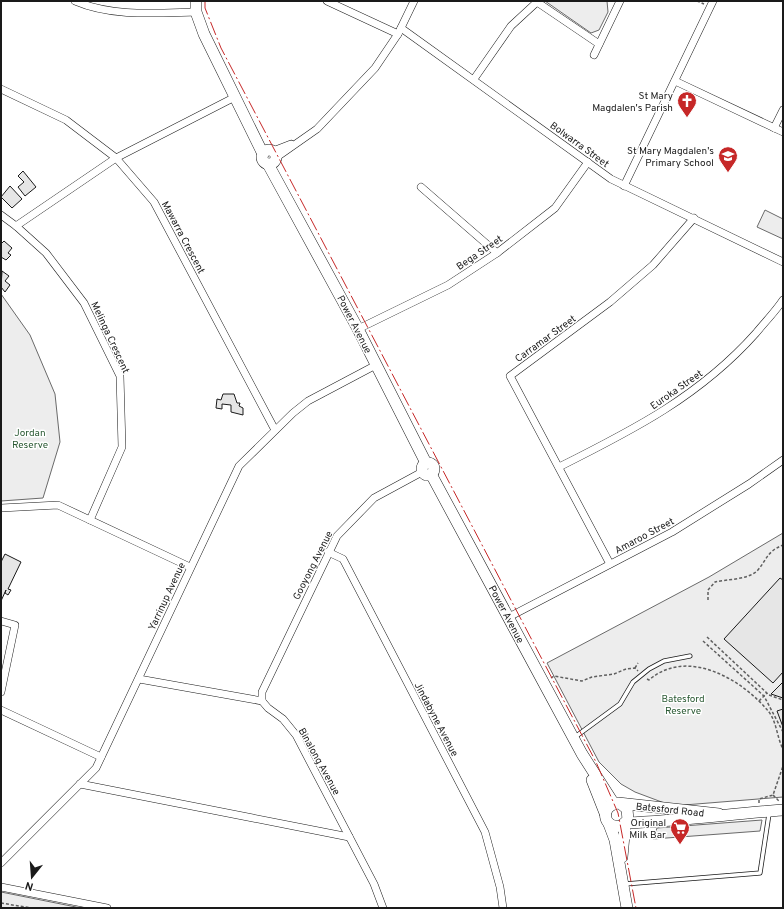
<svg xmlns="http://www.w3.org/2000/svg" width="784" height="909" font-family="Overpass,sans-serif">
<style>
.built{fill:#ededed;stroke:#6a6a6a}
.building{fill:#e6e6e6;stroke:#1a1a1a}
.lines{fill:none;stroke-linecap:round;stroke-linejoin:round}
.lane-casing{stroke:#1a1a1a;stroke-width:5}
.street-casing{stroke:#1a1a1a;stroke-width:8}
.secondary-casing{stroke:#1a1a1a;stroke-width:12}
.path{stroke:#5f5f5f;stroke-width:1.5;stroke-dasharray:3 2;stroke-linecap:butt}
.lane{stroke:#fff;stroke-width:3.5}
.street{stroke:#fff;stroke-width:7}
.secondary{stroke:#fff;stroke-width:11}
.power{stroke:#c62828;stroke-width:1;stroke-dasharray:14 3 2 3;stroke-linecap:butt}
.labels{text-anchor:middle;stroke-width:3;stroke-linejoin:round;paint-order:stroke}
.poi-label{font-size:10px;fill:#1a1a1a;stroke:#fff;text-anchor:end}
.street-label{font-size:10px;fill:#1a1a1a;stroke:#fff}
.park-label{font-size:10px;fill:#2b5a34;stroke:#fff}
</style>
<rect width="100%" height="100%" fill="#fff"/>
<!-- built -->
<g class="built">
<path d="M545,1h62l1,11 -9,18 -8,3z"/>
<path d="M765,210l18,9v20l-26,-12z"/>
<path d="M1,294l29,41 25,59 5,48 -17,56 -42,3z"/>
<path d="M783,533v264l-99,8 -17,-1 -32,-12 -14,-8 -22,-22 -52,-99 162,-86z"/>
<path d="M762,820l-2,11 -107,8 4,-11z"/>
<path d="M1,892l80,16h-80z"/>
</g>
<!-- building -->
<g class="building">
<path d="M23,171l13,16 -11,9 -7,-9 6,-5 -6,-6z"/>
<path d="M10,186l12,13 -10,9 -11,-11z"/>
<path d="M4,241l8,7 -4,5 3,2 -5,5 -5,-3v-13z"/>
<path d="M2,271l7,5 -4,5 5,4 -5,7 -4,-5z"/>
<path d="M223,394h11l3,9h3l-1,3 4,2v7l-12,-3v-7l-9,-1v5l-6,-1 1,-9 4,1z"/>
<path d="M5,554l16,8 -13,27 3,1 -3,5 -3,-2 1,-3 -5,11v-39z"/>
<path d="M780,578l3,2v92l-10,11 -49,-44z"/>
<path d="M783,682v16l-12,-4z"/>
<path d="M783,709v18l-6,-16z"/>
</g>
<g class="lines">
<!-- lane casing -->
<g class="lane-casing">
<g id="lane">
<path d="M575,737l45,-33 13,-22 16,-13 15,-8 26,-5"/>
<path d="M625,884l135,-11 9,-59"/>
</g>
</g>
<!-- street casing -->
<g class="street-casing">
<g id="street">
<path d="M75,1c37,16 81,12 121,11"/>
<path d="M327,1l71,33"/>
<path d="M537,2l62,42"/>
<path d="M401,28l210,151 172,83"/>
<path d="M594,55l26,-54"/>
<path d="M474,79l37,-53 26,-24"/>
<path d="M675,81l108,51"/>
<path d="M1,89l65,31 50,38 38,44 121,228"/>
<path d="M774,128l9,-18"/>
<path d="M273,151l18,-7"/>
<path d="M277,157l40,-28 58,-61 23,-34 16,-33"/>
<path d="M624,186l89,-185"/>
<path d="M421,187l76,66"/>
<path d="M1,215l15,11 30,27 38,50 36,73 2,71 -32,73"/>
<path d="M16,226l100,-68 119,-61"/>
<path d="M358,329l90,-44 49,-32 58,-45 33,-46"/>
<path d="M559,467c74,-37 141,-71 197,-134 9,-11 19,-21 27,-33"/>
<path d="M1,508l57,-3 132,62"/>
<path d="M328,552l15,7 142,273 15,55 3,21"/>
<path d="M610,564l-100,-188 100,-74 43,-37 41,-47"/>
<path d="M509,617l163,-85 77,-48 34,-24"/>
<path d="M1,621l14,4 -14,67"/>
<path d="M139,679l123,22 6,7 15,11 13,16 78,149 9,24"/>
<path d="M262,701v-9l75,-156 37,-38 48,-26"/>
<path d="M1,710l100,47"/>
<path d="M80,784l269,53"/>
<path d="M1,863l95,-95 143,-302 54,-53 15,-12 68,-36"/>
<path d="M1,887l106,21"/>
</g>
</g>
<!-- secondary casing -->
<g class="secondary-casing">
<g id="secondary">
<path d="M196,1v11l8,22 59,120"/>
<circle cx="269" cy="157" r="7"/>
<path d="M268,164l90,165 68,134"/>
<circle cx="428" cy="469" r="6"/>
<path d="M431,474l151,280 32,50"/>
<path d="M592,780l13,33"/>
<path d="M621,804l6,5 1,11 -7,6c-18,4 -22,-21 -3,-23l101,11"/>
<path d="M626,823c52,-2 104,-9 157,-13"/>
<path d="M609,824l6,16 12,68"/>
<path d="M622,857l3,-33"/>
</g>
</g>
<!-- path -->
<g class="path">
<path d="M697,1l7,3"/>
<path d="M708,600v-10l7,-8c12,-3 32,-2 42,-11 10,-11 9,-19 26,-26"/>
<path d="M707,637l62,58 14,5"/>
<path d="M703,641l61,55 19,36"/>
<path d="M635,668l3,-5"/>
<path d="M551,678l3,-2 28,5 10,-4 22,-3 12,-5 9,-1 3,3"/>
<path d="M647,679l2,1c38,-33 93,-1 120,32 8,11 8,26 14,37"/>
<path d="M759,701l8,-8"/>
<path d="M773,795l6,6"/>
<path d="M759,803v-4l14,-4 10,-29"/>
<path d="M1,903l30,5"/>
</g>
<!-- lane -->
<use href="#lane" class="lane"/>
<!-- street -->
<use href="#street" class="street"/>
<!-- secondary -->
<use href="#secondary" class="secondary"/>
<!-- power -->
<path class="power" d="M205,1v7l16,40 375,714 22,51 18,95"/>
</g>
<!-- icons -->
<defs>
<g id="church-pin" transform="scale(1)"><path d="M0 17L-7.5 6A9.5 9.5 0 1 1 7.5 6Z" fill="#c62828" stroke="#fff"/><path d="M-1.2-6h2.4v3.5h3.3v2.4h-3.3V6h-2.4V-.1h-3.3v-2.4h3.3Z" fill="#fff"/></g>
<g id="school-pin" transform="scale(1)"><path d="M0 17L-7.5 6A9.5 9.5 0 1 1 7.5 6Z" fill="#c62828" stroke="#fff"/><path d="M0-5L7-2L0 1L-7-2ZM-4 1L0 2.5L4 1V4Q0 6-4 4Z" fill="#fff"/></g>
<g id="supermarket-pin" transform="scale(1)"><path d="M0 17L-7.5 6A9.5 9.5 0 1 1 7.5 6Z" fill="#c62828" stroke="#fff"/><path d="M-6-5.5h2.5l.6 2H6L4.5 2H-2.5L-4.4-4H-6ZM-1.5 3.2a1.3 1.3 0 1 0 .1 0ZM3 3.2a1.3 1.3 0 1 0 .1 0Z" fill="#fff"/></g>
</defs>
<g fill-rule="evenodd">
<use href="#church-pin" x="687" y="101"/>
<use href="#school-pin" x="728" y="156"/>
<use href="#supermarket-pin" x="680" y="828"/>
</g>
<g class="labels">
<!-- poi labels -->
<g class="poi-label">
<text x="673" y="99">St Mary<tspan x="673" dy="12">Magdalen's Parish</tspan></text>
<text x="714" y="154">St Mary Magdalen's<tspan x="714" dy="12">Primary School</tspan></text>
<text x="666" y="826">Original<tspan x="666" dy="12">Milk Bar</tspan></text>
</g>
<!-- street labels -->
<g class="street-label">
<text transform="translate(580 144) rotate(36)" y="4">Bolwarra Street</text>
<text transform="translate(184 237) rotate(62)" y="4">Mawarra Crescent</text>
<text transform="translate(479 252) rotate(-34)" y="4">Bega Street</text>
<text transform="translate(355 324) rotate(63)" y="4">Power Avenue</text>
<text transform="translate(111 337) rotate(65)" y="4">Melinga Crescent</text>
<text transform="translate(545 338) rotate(-36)" y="4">Carramar Street</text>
<text transform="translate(676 389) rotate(-35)" y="4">Euroka Street</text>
<text transform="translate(644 535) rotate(-28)" y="4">Amaroo Street</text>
<text transform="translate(312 565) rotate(-63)" y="4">Gooyong Avenue</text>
<text transform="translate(166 596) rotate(-65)" y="4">Yarrinup Avenue</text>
<text transform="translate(507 614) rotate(62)" y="4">Power Avenue</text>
<text transform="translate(437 719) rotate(62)" y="4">Jindabyne Avenue</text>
<text transform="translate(320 761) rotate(61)" y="4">Binalong Avenue</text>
<text transform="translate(670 809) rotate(6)" y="4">Batesford Road</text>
</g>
<!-- park labels -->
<g class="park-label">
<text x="30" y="436">Jordan<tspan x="30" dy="12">Reserve</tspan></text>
<text x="683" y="702">Batesford<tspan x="683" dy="12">Reserve</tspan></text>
</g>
</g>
<!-- border -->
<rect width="784" height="909" fill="none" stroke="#1a1a1a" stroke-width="4"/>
<!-- north arrow -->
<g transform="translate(32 877) rotate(197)" stroke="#ffffff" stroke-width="3" paint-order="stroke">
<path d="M0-3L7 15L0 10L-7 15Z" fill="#1a1a1a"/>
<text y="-6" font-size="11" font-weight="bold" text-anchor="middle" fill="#1a1a1a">N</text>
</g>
</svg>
